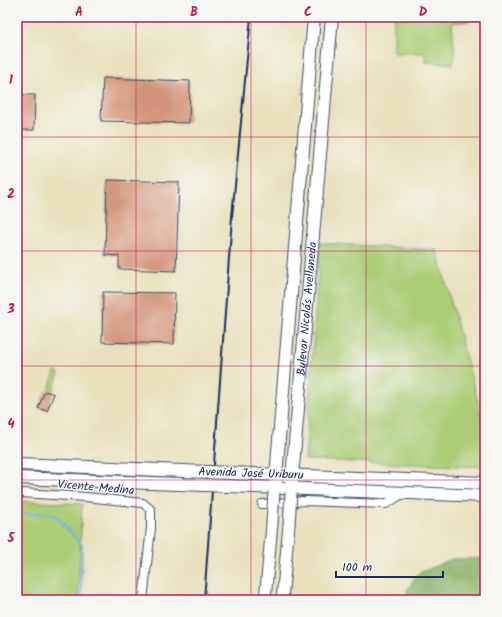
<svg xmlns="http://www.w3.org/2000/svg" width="502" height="617" font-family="Kalam,sans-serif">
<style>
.green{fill:#abcc74;stroke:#637e69}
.forest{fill:#88b066;stroke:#527062}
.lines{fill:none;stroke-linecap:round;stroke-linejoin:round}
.stream{stroke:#70aee3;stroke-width:2}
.building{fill:#d2947a}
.street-casing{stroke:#3a4a6c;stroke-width:10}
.secondary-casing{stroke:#3a4a6c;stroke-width:13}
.primary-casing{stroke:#3a4a6c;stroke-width:14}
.street{stroke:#fff;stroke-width:8}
.secondary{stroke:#fff;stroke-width:11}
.primary{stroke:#fff;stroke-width:12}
.rail{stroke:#1b2f5e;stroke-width:2}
.secondary-bridge-casing{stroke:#3a4a6c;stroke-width:13;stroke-linecap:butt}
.primary-bridge-casing{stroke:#3a4a6c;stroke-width:14;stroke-linecap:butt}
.secondary-bridge{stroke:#fff;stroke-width:11}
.primary-bridge{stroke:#fff;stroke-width:12}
.grid{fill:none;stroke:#c2185b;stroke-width:1;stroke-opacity:0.55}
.labels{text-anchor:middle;stroke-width:3;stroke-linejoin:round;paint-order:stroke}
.street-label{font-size:12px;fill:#1b2f5e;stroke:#f6f6f2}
.neatline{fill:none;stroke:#c2185b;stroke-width:1.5}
.grid-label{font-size:13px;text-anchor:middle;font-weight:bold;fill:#c2185b}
</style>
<rect width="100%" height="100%" fill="#f6f6f2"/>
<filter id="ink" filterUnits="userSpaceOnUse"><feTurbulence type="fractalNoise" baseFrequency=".025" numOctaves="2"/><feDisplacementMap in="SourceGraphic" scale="8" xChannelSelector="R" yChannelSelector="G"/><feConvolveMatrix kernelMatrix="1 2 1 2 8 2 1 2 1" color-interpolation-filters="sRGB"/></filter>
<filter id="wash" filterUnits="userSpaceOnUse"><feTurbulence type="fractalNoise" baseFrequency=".012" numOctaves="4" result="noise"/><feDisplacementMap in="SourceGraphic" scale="16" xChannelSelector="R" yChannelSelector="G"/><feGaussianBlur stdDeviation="0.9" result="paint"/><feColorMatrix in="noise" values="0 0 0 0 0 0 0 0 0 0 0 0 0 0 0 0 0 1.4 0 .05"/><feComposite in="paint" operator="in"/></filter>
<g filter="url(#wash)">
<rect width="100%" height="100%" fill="#e9e1be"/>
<!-- green -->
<g class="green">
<path d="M394,17h76v4l-18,2 3,34 -2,7 -28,-2v-9h-31z"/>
<path d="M320,243l117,7 48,178v39l-180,-7z"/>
<path d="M55,371l4,2 -7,20 -4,-1z"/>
<path d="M17,501l65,3 -4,96h-61z"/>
</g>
<!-- forest -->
<path class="forest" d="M485,558v42h-77l-1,-9 10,-17 35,-15z"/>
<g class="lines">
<!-- stream -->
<path class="stream" d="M17,513l37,1 28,31 -1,55"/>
</g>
<g id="blocks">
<!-- building -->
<g class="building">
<path d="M103,78l87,3 -1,42 -88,-2z"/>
<path d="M17,95h18l-1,35h-17z"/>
<path d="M107,180l72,2 -3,89 -57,-2v-13l-14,-1z"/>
<path d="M103,292l72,1 -1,51 -72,-2z"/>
<path d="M45,391l9,3 -7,17 -9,-3z"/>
</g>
</g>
</g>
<g filter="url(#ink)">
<use href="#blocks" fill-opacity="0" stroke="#3a4a6c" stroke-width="1"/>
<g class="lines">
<!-- street casing -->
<g class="street-casing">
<g id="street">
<path d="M17,492l5,1 63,4 58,6 8,7v18l-8,72"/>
<path d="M262,504l43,-3 81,3 18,-11"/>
</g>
</g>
<!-- secondary casing -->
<g class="secondary-casing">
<g id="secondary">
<path d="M265,600l7,-76"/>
<path d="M282,600l7,-75"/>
</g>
</g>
<!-- primary casing -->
<g class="primary-casing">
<g id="primary">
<path d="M17,464l190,8"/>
<path d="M228,473l257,10"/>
<path d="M17,478l189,7"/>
<path d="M228,486l257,10"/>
<path d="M275,488l39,-471"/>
<path id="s1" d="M291,489l41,-472"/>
</g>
</g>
<!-- street -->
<use href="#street" class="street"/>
<!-- secondary -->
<use href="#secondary" class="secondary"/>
<!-- primary -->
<use href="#primary" class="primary"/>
<!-- rail -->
<path class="rail" d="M204,600l28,-383 19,-200"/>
<!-- secondary-bridge casing -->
<g class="secondary-bridge-casing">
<g id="secondary-bridge">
<path d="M272,524l2,-32"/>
<path d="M289,525l2,-32"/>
</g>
</g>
<!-- primary-bridge casing -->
<g class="primary-bridge-casing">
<g id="primary-bridge">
<path d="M207,472l21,1"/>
<path d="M206,485l22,1"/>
</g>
</g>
<!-- secondary-bridge -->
<use href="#secondary-bridge" class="secondary-bridge"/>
<!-- primary-bridge -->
<use href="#primary-bridge" class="primary-bridge"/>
</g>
</g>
<!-- grid -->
<path class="grid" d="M136,17v583M251,17v583M366,17v583M17,137h468M17,251h468M17,366h468M17,480h468"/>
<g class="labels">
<!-- street labels -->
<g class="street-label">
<text dy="4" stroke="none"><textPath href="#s1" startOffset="181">Bulevar Nicolás Avellaneda</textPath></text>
<text transform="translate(251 473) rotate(2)" y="4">Avenida José Uriburu</text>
<text transform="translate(96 487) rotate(5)" y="4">Vicente Medina</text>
</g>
</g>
<!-- margin -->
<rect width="502" height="617" fill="none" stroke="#f6f6f2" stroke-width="44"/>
<!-- scale -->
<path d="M336 571v6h107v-6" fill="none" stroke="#1b2f5e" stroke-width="2"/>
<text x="342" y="571" font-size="12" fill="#1b2f5e" stroke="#f6f6f2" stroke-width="3" paint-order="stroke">100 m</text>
<rect x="22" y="22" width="458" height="573" class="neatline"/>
<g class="grid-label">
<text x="79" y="16">A</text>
<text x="194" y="16">B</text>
<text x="308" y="16">C</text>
<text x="423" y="16">D</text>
<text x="11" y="84">1</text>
<text x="11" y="198">2</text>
<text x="11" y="313">3</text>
<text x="11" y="428">4</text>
<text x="11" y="542">5</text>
</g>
</svg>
